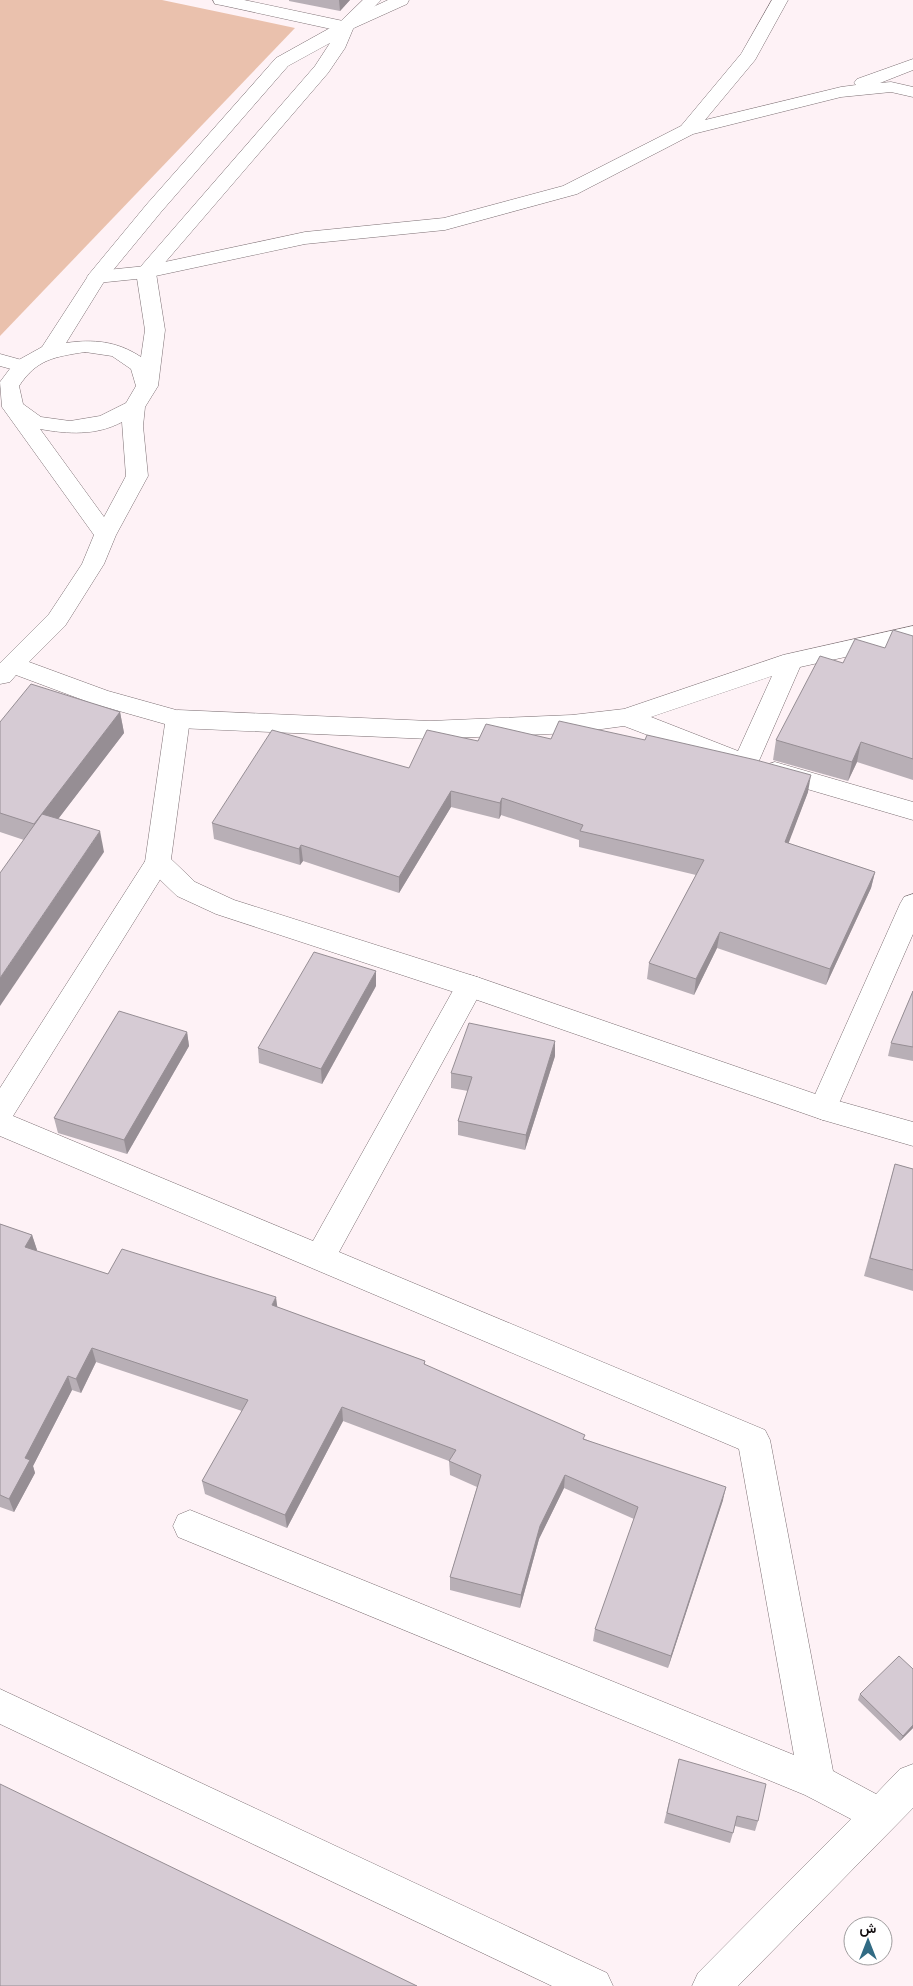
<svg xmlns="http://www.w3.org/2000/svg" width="913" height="1986" font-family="Karla,Vazirmatn,sans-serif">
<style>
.green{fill:#eac1ad}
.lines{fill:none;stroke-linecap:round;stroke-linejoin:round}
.street-casing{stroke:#7c6f73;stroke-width:1}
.secondary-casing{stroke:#7c6f73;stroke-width:1}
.street{fill:#fff;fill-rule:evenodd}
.secondary{fill:#fff;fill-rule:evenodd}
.wall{fill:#b8afb6}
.shaded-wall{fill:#968e94}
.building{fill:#d6cbd4;stroke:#968e94}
</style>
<rect width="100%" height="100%" fill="#fef2f6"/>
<!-- green -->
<path class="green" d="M0,0h162l133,28 -295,308z"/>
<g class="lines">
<!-- street casing -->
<g class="street-casing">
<g id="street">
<path d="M213,0h31l99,21 45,-21h21l-2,4 -62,28 -124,-27 -6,-1z"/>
<path d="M772,0h16l-33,60 -50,60 136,-33 15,-2 -2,-2 3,-4 56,-20v11l-33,13 11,-1 22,5v10l-22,-5 -50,5 -148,37 -116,60 -132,36 -140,14 -159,34 -49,5 -7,-2 -3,-4 3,-4 7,-2 49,-5 159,-34 139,-14 119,-32 118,-60 60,-72z"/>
<path d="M0,354l29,8 3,4 -3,4 -7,2 -22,-6z"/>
<path d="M913,626v16l-113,25 -42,96 -4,6 -9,3 -121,-46 -52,7 -142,6 -252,-11 -9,-3 -3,-6 3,-6 9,-3 252,11 142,-6 52,-6 159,-54zM772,676l-34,75 -87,-34z"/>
<path d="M775,762l138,40v18l-147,-43 -4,-6 4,-6z"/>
<path d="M158,852l9,3 4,7 -158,254 300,125 147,-263 10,-3 10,3 4,8 -145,266 426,178 5,10 63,331 43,23 24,-25 13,-5v44l-175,178h-46l6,-13 153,-154 -46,-24 -627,-258 -5,-11 5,-11 12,-5 604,245 -55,-306 -739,-313v-48l149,-233z"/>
<path d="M913,894v40l-76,174 -4,8 -10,4 -10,-4 -4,-8 91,-204 4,-7z"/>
<path d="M0,1689l607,284 6,13h-61l-552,-262z"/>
</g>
</g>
<!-- secondary casing -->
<g class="secondary-casing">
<path id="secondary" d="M363,0h18l-28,29 -8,19 -17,25 -172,200 9,57 -7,56 -13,21 -2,19 5,50 -32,59 -12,29 -39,62 -36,36 79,29 79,22 3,6 -19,140 24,23 39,18 246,78 344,119 89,25v24l-90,-26 -363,-126 -244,-80 -39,-18 -28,-27 -4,-7 20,-138 -74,-21 -75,-28 -6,7 -10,2v-21l49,-49 33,-50 12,-29 -92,-128 -2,-25 15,-20 27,-15 48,-74 57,-69 129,-146 63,-35zM330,43l-15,23 -179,206 9,58 -4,27c-24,-16 -48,-18 -75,-14l39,-63 56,-68 127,-146zM85,352l27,4 19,13 5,17 -10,17 -26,13 -30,5 -29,-4 -18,-13 -4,-18c18,-27 35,-29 66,-34zM122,422l4,54 -22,41 -64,-88c28,5 56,7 82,-7z"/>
</g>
<!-- street -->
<use href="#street" class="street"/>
<!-- secondary -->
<use href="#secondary" class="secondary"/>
</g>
<!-- wall -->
<g class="wall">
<path d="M289,0h61l-10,11 -51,-10z"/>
<path d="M913,636v144l-56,-18 -9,19 -75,-21 3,-20 67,-77 42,-15z"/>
<path d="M120,712l4,21 -66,86 46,33 -80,-12 -24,-8v-110z"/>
<path d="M551,739l257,53 -20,51 87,29 -4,16 -45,97 -109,-37 -23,47 -47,-16 2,-16 47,-88 -117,-28v-7l-78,-25 -2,4 -48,-12 -52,86 -96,-32 -3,4 -86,-26 -2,-16 197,-55 69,-27z"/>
<path d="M376,986l-54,98 -63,-21 -1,-15z"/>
<path d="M913,991v70l-25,-5 3,-13z"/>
<path d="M187,1032l2,14 -62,108 -69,-21 -4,-15z"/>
<path d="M555,1056l-30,94 -67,-15v-14l10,-30 -17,-3v-15z"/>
<path d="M895,1164l18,5v122l-49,-15z"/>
<path d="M0,1224l32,11 5,15 -1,1 72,23 169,33 148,54v4l160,74 138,61 -55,168 -75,-27 2,-12 39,-110 -70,-31 -25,51 -19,69 -70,-18v-13l27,-90 -27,-12 -1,-14 -106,-40 -56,107 -82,-34 -3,-13 40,-70 -146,-49 -15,31 -9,-3 -39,76 2,7 -21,39 -14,-5z"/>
<path d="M860,1694l53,34 -13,13 -42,-41z"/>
<path d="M679,1759l79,62 -3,10 -20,-5 -5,17 -66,-20z"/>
</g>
<!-- shaded-wall -->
<g class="shaded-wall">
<path d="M339,0h11l-10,11z"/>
<path d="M120,712l4,21 -85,111 -5,-20z"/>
<path d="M861,742l-4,20 -9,19 4,-19z"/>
<path d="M811,775l-3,17 -25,66 2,-16z"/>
<path d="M451,791v16l-52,86v-16z"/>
<path d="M502,798l-1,17 -2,4 1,-16z"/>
<path d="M100,831l4,21 -104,154v-28z"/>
<path d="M301,845l2,16 -3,4 -1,-16z"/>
<path d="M875,872l-4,16 -45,97 4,-16z"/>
<path d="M720,932l-3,16 -23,47 2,-16z"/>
<path d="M376,971v15l-54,98 -1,-15z"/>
<path d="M187,1032l2,14 -62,108 -3,-14z"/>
<path d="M555,1041v15l-30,94 1,-15z"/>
<path d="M32,1235l5,15 -8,12 -4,-15z"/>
<path d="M276,1297l2,15 -6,-7z"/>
<path d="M92,1348l4,14 -15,31 -5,-14z"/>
<path d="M68,1376l4,14 -39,76 2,7 -21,39 -5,-13 16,-41z"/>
<path d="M342,1407l1,14 -56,107 -2,-13z"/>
<path d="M565,1475l-1,13 -25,51 -19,69 1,-13 19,-69z"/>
<path d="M726,1487l-3,13 -55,168 3,-12z"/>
<path d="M913,1725v3l-13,13 3,-5z"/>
</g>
<!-- building -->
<g class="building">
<path d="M893,630l20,6v123l-52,-17 -9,20 -76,-22 44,-84 23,7 12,-24 30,9z"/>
<path d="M31,684l89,28 -86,112 -34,-11v-91z"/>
<path d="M559,721l86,19 2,-5 109,25 55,15 -26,67 90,30 -45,97 -110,-37 -24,47 -47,-16 55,-103 -124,-29 3,-6 -81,-27 -2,5 -49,-12 -52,86 -98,-32 -2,4 -87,-26 60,-93 137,38 18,-38 51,11 8,-17 65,15z"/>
<path d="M42,814l58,17 -100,147v-105z"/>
<path d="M314,952l62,19 -55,98 -63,-21z"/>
<path d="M913,991v56l-22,-4z"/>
<path d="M119,1011l68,21 -63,108 -70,-22z"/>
<path d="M469,1023l86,18 -29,94 -68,-14 14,-44 -21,-4z"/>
<path d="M895,1164l18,5v101l-43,-12z"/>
<path d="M0,1224l32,11 -7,12 83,27 14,-25 154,48 -4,8 153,56 -1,3 161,71 -2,4 143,48 -55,169 -76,-27 43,-122 -73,-32 -25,51 -19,69 -71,-18 31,-102 -32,-14 7,-11 -114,-43 -57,108 -83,-34 46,-81 -156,-52 -16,31 -8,-3 -43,82 5,2 -21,39 -9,-4z"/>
<path d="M899,1656l14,13v56l-10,11 -43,-42z"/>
<path d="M679,1759l87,25 -8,37 -21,-5 -4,17 -66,-20z"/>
<path d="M0,1784l417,202h-417z"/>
</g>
<!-- north arrow -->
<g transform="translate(868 1941)"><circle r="24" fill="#ffffff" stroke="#a09e9f"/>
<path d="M0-4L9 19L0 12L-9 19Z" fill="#316b84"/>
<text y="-8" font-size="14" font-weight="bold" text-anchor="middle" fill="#110c0e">ش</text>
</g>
</svg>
